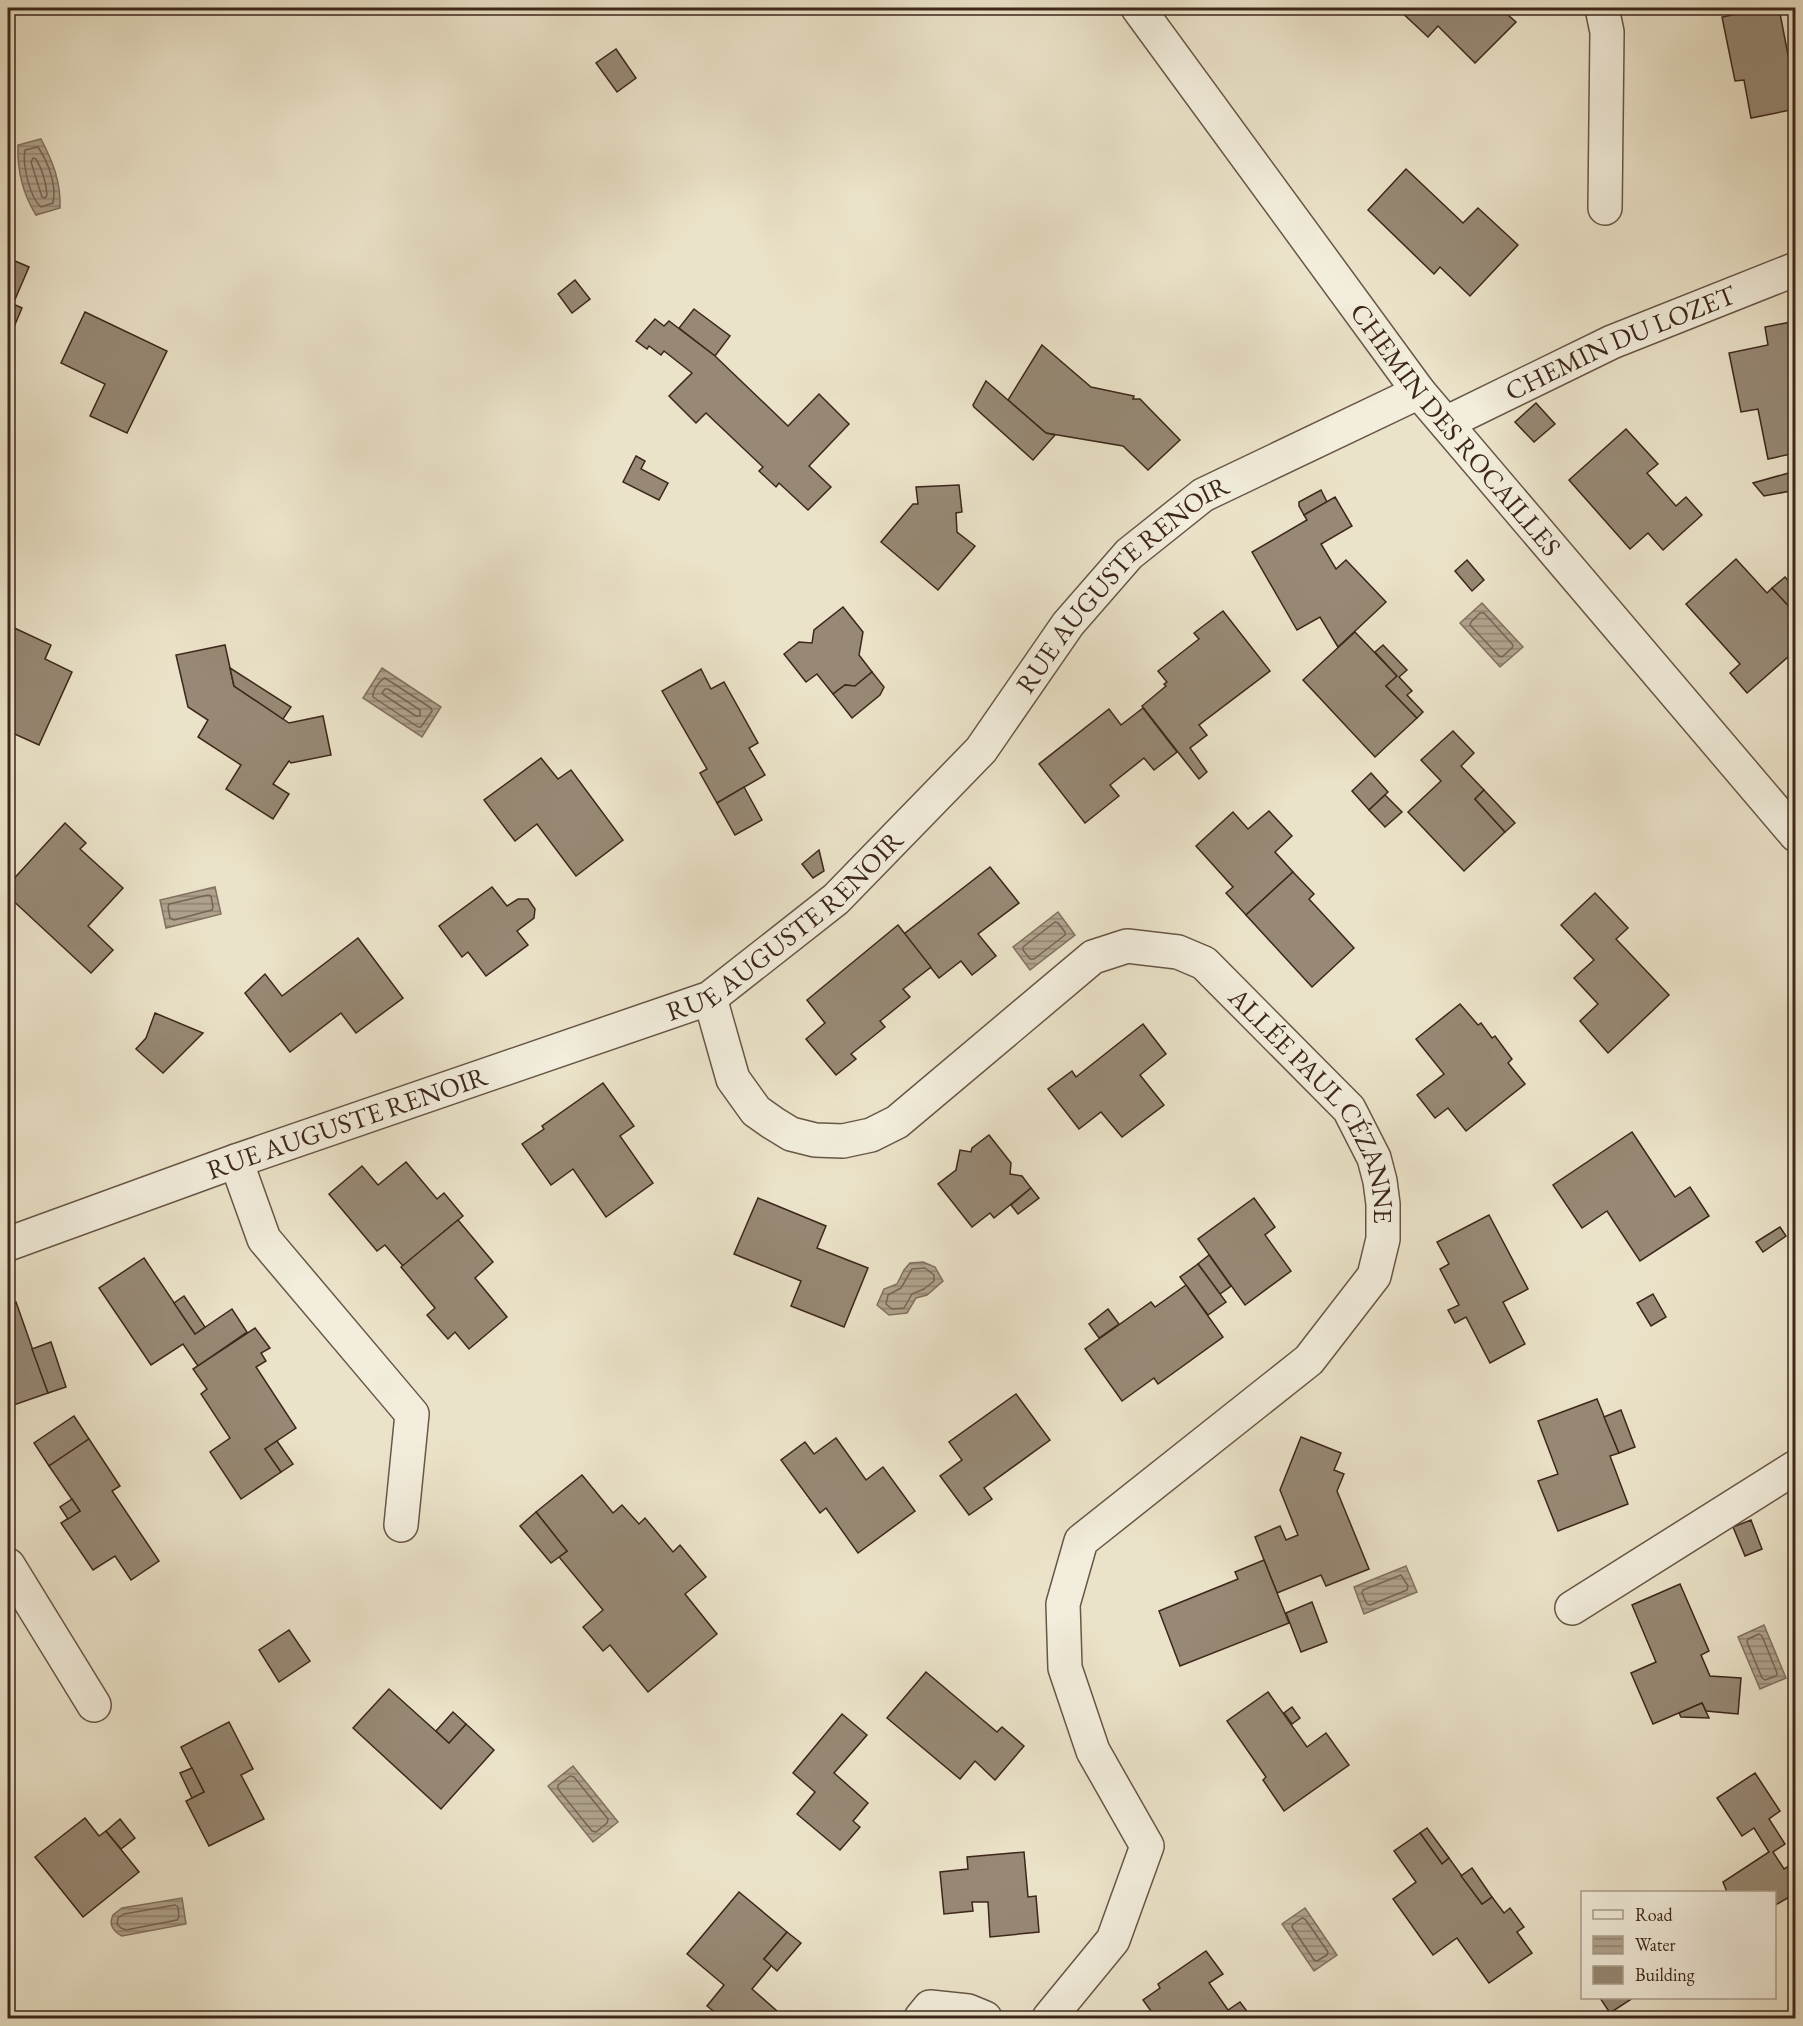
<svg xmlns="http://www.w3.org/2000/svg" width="1803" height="2026" font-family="'EB Garamond',serif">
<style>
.water{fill:url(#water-rules);stroke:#827160;stroke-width:1.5}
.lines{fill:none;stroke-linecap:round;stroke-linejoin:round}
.shore{stroke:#766554;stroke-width:1.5}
.building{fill:#978975;stroke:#3d271b;stroke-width:1.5}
.minor-casing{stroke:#685646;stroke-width:36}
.minor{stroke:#f2eddc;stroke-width:33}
.labels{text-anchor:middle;stroke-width:5;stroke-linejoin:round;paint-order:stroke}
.street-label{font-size:27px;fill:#3d271b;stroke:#f2eddc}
</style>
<defs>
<pattern id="water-rules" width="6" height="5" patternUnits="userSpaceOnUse" patternTransform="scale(1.5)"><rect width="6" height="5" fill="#b0a38e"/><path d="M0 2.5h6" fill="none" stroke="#908573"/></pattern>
</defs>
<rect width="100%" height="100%" fill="#ebe3c9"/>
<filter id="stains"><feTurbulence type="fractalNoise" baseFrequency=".00333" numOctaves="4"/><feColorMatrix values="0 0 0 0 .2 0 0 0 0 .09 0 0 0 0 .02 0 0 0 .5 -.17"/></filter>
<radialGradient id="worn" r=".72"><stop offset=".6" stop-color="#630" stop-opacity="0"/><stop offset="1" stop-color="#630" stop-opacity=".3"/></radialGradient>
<!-- water -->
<g class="water">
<path d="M41,139c12,23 20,43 19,69l-24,7c-13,-21 -19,-45 -18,-70z"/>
<path d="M1482,603l41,44 -23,20 -40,-44z"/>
<path d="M382,668l59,39 -19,30 -59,-39z"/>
<path d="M215,887l6,27 -55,14 -6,-28z"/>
<path d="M1058,912l17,23 -45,35 -17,-23z"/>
<path d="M923,1262l12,5 8,14 -16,14 -11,3 -9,15 -18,2 -12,-10 7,-16 13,-5 7,-14 6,-7z"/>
<path d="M1406,1566l11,26 -53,22 -10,-27z"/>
<path d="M1764,1625l22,53 -26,11 -22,-52z"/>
<path d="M573,1766l45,56 -25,20 -45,-56z"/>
<path d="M182,1898l4,26 -64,12c-8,-4 -14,-11 -9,-21l9,-7z"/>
<path d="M1305,1908l32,47 -23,16 -32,-47z"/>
</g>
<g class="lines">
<!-- shore -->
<g class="shore">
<path d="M38,147c10,15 19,38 15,56l-12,4c-11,-9 -19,-43 -16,-57z"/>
<path d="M33,158l3,1c6,10 10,24 11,36l-2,3 -3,-1 -11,-35z"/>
<path d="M1480,613h4l29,32 -1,3 -10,9 -3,-1 -29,-31 1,-3z"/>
<path d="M385,678l46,30 1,3 -11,16h-3l-45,-30c-1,-6 7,-17 12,-19z"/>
<path d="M385,689h3l32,21v6h-4l-32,-21 -2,-2z"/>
<path d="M208,895l3,1 2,11 -1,3 -38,10 -4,-2 -2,-11 1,-3z"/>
<path d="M1055,922l3,1 7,9v3l-31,24h-4l-7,-9v-3z"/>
<path d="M925,1268l9,7v6l-10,8 -12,5 -8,14 -12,1 -6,-5 2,-9 13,-7 11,-19z"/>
<path d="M1401,1575l7,11 -1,4 -37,15 -3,-1 -5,-11 1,-3z"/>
<path d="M1759,1634l3,2 15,37 -1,3 -11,4 -3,-2 -15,-36 1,-3z"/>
<path d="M570,1776l4,1 34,42 -1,4 -11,9 -4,-1 -34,-42v-4z"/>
<path d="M175,1905l3,2 1,10 -2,3 -51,10 -5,-2 -4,-4 1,-6 6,-4z"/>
<path d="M1302,1918l3,1 23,33 -1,3 -10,6 -3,-1 -22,-33 1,-3z"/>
</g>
</g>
<!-- building -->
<g class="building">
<path d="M1397,8h103l16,14 -41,41 -37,-37 -10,11z"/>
<path d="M1766,8h13l9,47 8,-2v56l-45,9 -7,-38 -9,1 -13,-64z"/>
<path d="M616,49l20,29 -19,14 -21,-29z"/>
<path d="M1406,169l57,54 15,-15 40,37 -48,51 -30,-29 -6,7 -66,-64z"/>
<path d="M8,258l21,9 -16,37 9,4 -14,33z"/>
<path d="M575,280l15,19 -18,14 -14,-19z"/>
<path d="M694,309l36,27 -15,20 -36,-28z"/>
<path d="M85,312l82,39 -40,82 -37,-17 15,-32 -44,-21z"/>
<path d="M655,319l9,7 5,-5 46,35 73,70 31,-32 30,30 -40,42 22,21 -23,23 -29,-27 -3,4 -17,-16 4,-4 -57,-54 -10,10 -27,-27 23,-23 -28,-22 -3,4 -12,-9 -2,3 -11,-8z"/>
<path d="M1796,321v132l-28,6 -10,-50 -17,3 -12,-59 39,-8 -3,-18z"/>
<path d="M1042,345l49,42 43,9 -1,3h7l40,41 -32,30 -25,-24 -77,-13 -38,-33z"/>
<path d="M986,381l60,52 9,2 -22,25 -59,-53 -1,-2z"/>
<path d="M1536,403l19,21 -21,18 -19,-20z"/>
<path d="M1626,429l32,35 -11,9 29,33 10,-9 16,18 -39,35 -15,-17 -18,16 -61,-69z"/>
<path d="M636,456l9,5 -4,8 27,14 -9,17 -36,-18z"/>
<path d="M1792,472l4,18 -32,6 -11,-13z"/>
<path d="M959,485l3,27 -6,1 1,19 18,14 -37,44 -57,-48 32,-38h5l-2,-17z"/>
<path d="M1321,490l6,12 -23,13 -5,-9v-4z"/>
<path d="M1335,497l17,29 -31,18 15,25 10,-9 40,42 -48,45 -18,-30 -23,13 -45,-78 55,-32 -3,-5z"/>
<path d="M1736,559l31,34 5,-5 24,26v36l-49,43 -17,-20 10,-9 -54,-60z"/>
<path d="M1467,560l17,20 -12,11 -17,-20z"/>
<path d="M1785,577l11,12v25l-24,-26z"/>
<path d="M843,607l20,25 -4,23 13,17 -17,14 -10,-1 -12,9 -16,-20 -11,8 -22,-28 15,-12 13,1 2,-13z"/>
<path d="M1223,611l47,60 -71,54 8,10 -17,13 17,24 -8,7 -57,-73 24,-20 -2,-2 3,-2 -9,-11 41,-32 -5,-6z"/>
<path d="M8,625l43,20 -6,14 27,13 -33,73 -31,-14v-38l2,-6 -2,-1z"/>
<path d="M1355,632l42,44 -11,10 31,32 -42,39 -72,-77z"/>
<path d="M225,645l9,41 55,37 34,-7 8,39 -40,8 -2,-2 -16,23 16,10 -16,25 -47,-30 15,-24 -43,-28 10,-17 -20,-13 -12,-52z"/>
<path d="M1383,645l24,25 -8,7 13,14 -5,4 16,17 -6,6 -31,-32 11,-10 -22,-24z"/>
<path d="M230,668l61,39 -8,12 -49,-33z"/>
<path d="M701,669l10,20 13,-7 34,61 -9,5 16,27 -48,28 -17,-30 7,-4 -45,-78z"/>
<path d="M872,672l12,15 -4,8 -28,23 -19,-24 12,-9 10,1z"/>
<path d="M1143,708l34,44 -23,18 -10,-12 -34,27 9,11 -34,27 -46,-59 70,-55 12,16z"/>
<path d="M1453,731l21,22 -13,13 23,24 -9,9 30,33 -41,39 -56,-59 33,-31 -20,-21z"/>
<path d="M541,758l17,21 13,-9 52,70 -47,36 -39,-52 -22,17 -31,-41z"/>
<path d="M1371,773l17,19 -19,18 -17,-19z"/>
<path d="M744,787l18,33 -27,15 -18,-32z"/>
<path d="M1484,790l31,33 -10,9 -30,-33z"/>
<path d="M1385,795l17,17 -17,15 -16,-17z"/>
<path d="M1269,811l23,25 -17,16 18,20 -47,43 -20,-22 7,-6 -37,-41 37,-34 15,17z"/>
<path d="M65,823l21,20 -6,6 43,39 -35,38 25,24 -22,23 -83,-77v-11z"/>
<path d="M819,850l5,21 -11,7 -11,-14z"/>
<path d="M990,867l29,36 -41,31 18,22 -24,19 -11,-14 -22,17 -35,-44z"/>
<path d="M1293,872l21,22 -5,5 45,49 -42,39 -66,-72z"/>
<path d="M492,887l15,19 11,-7h10l7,10 -1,9 -17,13 11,14 -42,31 -18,-24 -6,5 -23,-31z"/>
<path d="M1595,893l33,35 -12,11 53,56 -61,58 -28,-32 18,-17 -24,-26 20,-18 -33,-35z"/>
<path d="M898,925l33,42 -28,22 7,8 -30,24 5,6 -34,27 5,5 -20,16 -30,-36 19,-16 -18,-23z"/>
<path d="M358,938l45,60 -47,35 -15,-20 -51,39 -45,-59 20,-19 17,22z"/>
<path d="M1460,1004l18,21 3,-2 11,15 3,-2 17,23 -4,4 17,21 -59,47 -18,-23 -13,10 -18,-23 27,-21 -28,-35z"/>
<path d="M155,1013l48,20 -40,40 -27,-24 10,-11z"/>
<path d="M1143,1024l23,30 -26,21 24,30 -42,32 -21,-25 -22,17 -31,-40 24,-18 4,6z"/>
<path d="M603,1083l31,43 -14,10 33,47 -47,34 -33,-48 -22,16 -29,-41 22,-15 -2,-3z"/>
<path d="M1632,1132l43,65 15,-10 19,29 -69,45 -33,-50 -25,17 -29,-43z"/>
<path d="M989,1135l22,28 -1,11 12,2 9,12 -37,30 -4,-5 -18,14 -34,-43 18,-14 4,-20 11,2 1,-4z"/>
<path d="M406,1162l31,37 7,-6 19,23 -60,50 -18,-21 -8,6 -48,-57 33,-28 16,19z"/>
<path d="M1031,1188l8,10 -21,16 -7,-9z"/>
<path d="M758,1198l68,28 -9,22 51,20 -24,59 -53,-21 10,-25 -67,-27z"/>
<path d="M1254,1198l21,29 -10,8 26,36 -46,34 -47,-66z"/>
<path d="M1489,1215l39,74 -25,13 22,42 -35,19 -24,-46 -11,6 -7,-13 11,-5 -19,-36 9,-5 -12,-22z"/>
<path d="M458,1220l35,42 -18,16 32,39 -38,32 -14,-17 -7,7 -21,-24 8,-7 -34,-41z"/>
<path d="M1780,1227l6,9 -23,16 -7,-10z"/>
<path d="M1209,1255l22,31 -11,8 -22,-30z"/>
<path d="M144,1258l51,76 37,-25 15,23 -49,34 -15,-22 -32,21 -52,-77z"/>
<path d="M1198,1264l28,38 -18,13 -28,-38z"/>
<path d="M1186,1285l37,52 -65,47 -4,-6 -32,23 -37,-52 66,-47 4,5z"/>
<path d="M1653,1294l13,23 -15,9 -14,-23z"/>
<path d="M184,1296l21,31 -10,7 -21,-31z"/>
<path d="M16,1302l32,91 -40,14v-102z"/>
<path d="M1108,1309l11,15 -20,14 -10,-14z"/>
<path d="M255,1328l15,20 -9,5 5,8 -10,6 40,61 -31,21 16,23 -40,27 -31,-47 20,-14 -29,-44 6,-5 -14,-20z"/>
<path d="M51,1342l15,45 -18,6 -16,-44z"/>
<path d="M1016,1394l34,46 -66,48 8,11 -23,16 -29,-39 22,-16 -13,-18z"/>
<path d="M1597,1399l22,54 -9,3 18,48 -70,27 -20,-50 20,-7 -20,-53z"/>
<path d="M1621,1410l14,37 -16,6 -15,-36z"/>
<path d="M74,1416l15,23 -40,27 -15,-23z"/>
<path d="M1301,1437l40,16 -7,17 10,4 -7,17 32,78 -43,17 -5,-11 -44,18 -22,-56 25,-11 6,14 12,-5 -18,-45z"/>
<path d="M836,1438l30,42 17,-13 32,44 -57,42 -32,-45 -6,5 -39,-53 24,-18 9,12z"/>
<path d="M89,1439l31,47 -8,5 47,70 -28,19 -16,-24 -22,14 -32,-47 19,-12 -31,-45z"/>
<path d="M277,1441l16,23 -12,8 -16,-23z"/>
<path d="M582,1475l31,38 9,-8 17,19 6,-6 28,34 7,-7 26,32 -21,17 32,40 -69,58 -38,-47 -7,6 -20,-24 20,-17 -44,-53 8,-6 -31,-39z"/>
<path d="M72,1499l8,12 -12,8 -8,-12z"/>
<path d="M536,1512l31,39 -16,12 -31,-37z"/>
<path d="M1751,1520l11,29 -17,7 -12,-29z"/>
<path d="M1264,1560l25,63 -109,43 -21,-55 79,-32 -3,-7z"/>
<path d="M1680,1584l29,67 -8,4 9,21 31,2 -3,36 -32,-3 -4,-8 -49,21 -22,-51 25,-11 -24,-57z"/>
<path d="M1312,1602l15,40 -26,10 -15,-39z"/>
<path d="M289,1630l21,31 -31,21 -20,-32z"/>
<path d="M926,1672l71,60 5,-5 22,19 -29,34 -20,-19 -15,18 -73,-61z"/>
<path d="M389,1689l60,54 17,-19 28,26 -53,59 -88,-81z"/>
<path d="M1268,1692l39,55 19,-14 23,32 -65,46 -21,-31 3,-3 -39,-56z"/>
<path d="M1702,1703l7,15 -28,-1 -2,-4z"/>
<path d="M1292,1707l8,11 -8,6 -8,-11z"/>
<path d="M453,1712l13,12 -17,19 -13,-12z"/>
<path d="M842,1714l25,21 -33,38 34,30 -15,18 7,6 -20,23 -43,-36 18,-22 -22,-19z"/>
<path d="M229,1722l24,47 -12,6 23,44 -55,27 -23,-45 18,-9 -23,-45z"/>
<path d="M192,1768l12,24 -12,6 -12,-25z"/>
<path d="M1755,1773l25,38 -11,8 16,25 -12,8 11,17 12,-7v31l-22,13v-14h-47l-4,-10 46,-30 -15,-24 -12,8 -25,-38z"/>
<path d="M85,1818l14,18 7,-5 33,41 -56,45 -48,-60z"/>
<path d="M120,1819l15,19 -14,11 -15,-18z"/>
<path d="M1427,1828l22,30 -7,6 -22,-31z"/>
<path d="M1420,1833l22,31 7,-6 33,46 10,-7 12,16 6,-5 14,19 -7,5 15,21 -43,30 -32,-45 -24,17 -40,-56 23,-17 -22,-31z"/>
<path d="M1024,1852l4,45 8,-1 3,36 -49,5 -2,-35h-16l1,9 -29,3 -4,-42 28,-3 -1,-12z"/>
<path d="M1472,1868l20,29 -10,7 -21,-28z"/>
<path d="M739,1892l48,40 -23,27 8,6 -20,24 33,29h-63l-15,-12 17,-21 -37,-31z"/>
<path d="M787,1932l14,11 -24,28 -13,-12z"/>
<path d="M1206,1951l17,23 -14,9 19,27 12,-8 12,16h-96l-13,-18 17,-12 -2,-4z"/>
<path d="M1600,1998h33l-23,15z"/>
</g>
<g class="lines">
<!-- minor casing -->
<g class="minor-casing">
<g id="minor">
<path id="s1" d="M1138,8l281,384 377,443"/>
<path d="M1602,8l5,24 -2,176"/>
<path id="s2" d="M1446,423l166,-81 184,-73"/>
<path id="s3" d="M710,998l23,81 23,32 17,12 18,11 24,6 28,1 28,-6 26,-13 196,-165 34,-11 51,6 26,11 145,146 25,49 6,23 3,23v35l-9,37 -65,84 -228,181 -18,63 2,64 28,83 54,95 -34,94 -64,78"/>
<path d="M236,1161l28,78 148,175 -11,111"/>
<path id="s4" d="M8,1244l228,-83 474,-163 126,-99 145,-149 87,-126 61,-70 74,-59 216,-103"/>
<path d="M8,1565l86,140"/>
<path d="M1572,1608l224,-141"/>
<path d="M921,2018l9,-11 38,4 17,7"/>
</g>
</g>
<!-- minor -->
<use href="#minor" class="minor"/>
</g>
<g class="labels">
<!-- street labels -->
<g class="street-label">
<text dy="9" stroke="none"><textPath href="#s2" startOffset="192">CHEMIN DU LOZET</textPath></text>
<text dy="9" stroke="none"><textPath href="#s1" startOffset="528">CHEMIN DES ROCAILLES</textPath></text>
<text dy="9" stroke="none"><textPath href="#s4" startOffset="1332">RUE AUGUSTE RENOIR</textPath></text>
<text dy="9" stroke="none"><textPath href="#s4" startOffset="846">RUE AUGUSTE RENOIR</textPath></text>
<text dy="9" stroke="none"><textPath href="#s3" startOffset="832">ALLÉE PAUL CÉZANNE</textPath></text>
<text dy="9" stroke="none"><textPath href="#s4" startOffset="360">RUE AUGUSTE RENOIR</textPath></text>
</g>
</g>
<!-- margin -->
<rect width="1803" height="2026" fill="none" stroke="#ebe3c9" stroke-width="30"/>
<rect x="9" y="9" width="1785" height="2008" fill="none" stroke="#3d271b" stroke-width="3"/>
<rect x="15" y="15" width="1773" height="1996" fill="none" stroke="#3d271b" stroke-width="1.5"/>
<!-- legend -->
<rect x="1581" y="1891" width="195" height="108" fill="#f2eddc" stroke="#aa9e8f" stroke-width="1.5"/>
<rect x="1593" y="1910" width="30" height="9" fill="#f2eddc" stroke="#aa9e8f" stroke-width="1.5"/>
<text x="1635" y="1921" font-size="18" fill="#3d271b">Road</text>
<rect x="1593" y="1936" width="30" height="18" fill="url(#water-rules)" stroke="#aa9e8f" stroke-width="1.5"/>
<text x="1635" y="1951" font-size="18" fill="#3d271b">Water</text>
<rect x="1593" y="1966" width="30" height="18" fill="#978975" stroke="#aa9e8f" stroke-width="1.5"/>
<text x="1635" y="1981" font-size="18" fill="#3d271b">Building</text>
<rect width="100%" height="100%" filter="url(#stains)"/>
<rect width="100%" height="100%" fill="url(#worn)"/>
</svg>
